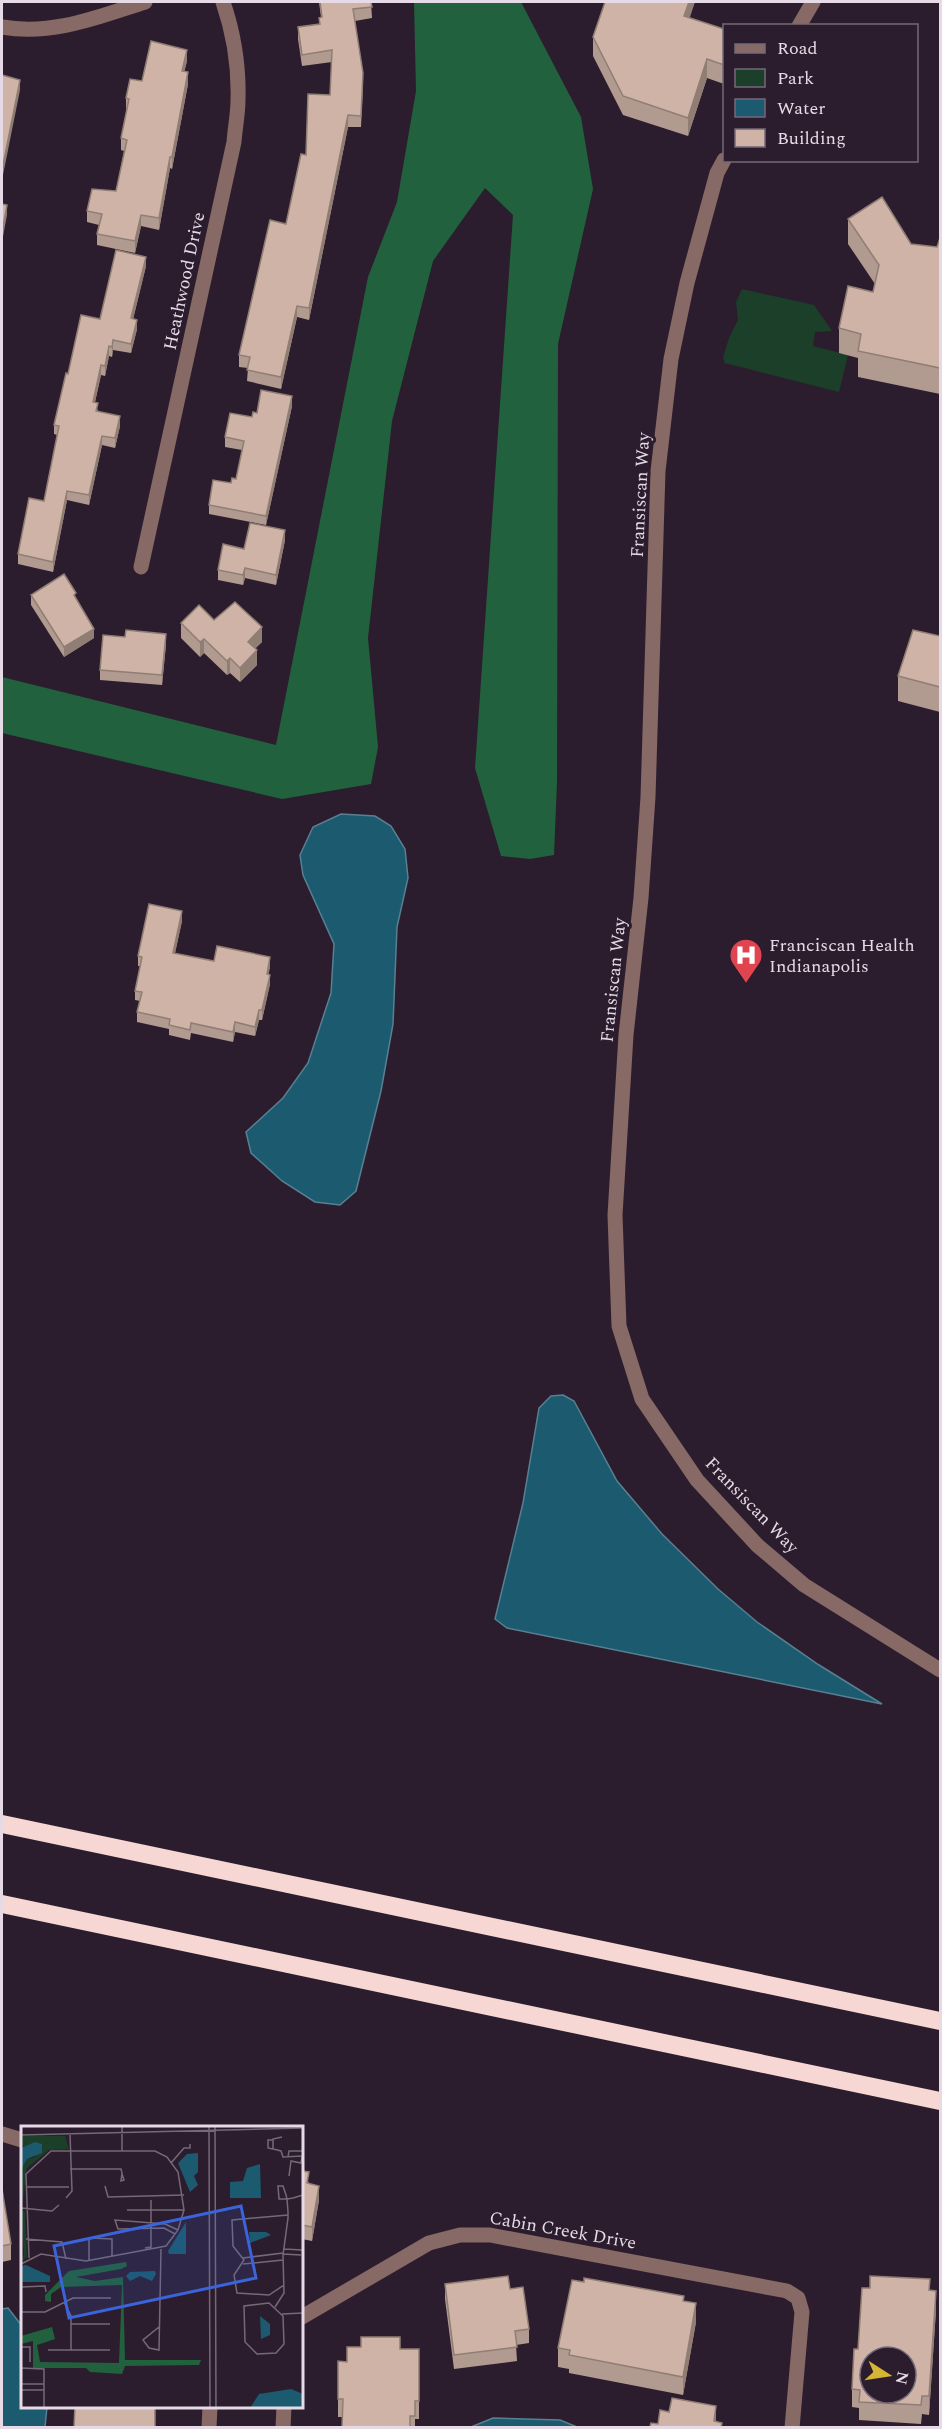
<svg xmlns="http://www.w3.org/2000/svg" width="942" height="2429" font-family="Spectral,serif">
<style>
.green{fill:#1b3f29}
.forest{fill:#22613d}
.water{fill:#1b5a6f;stroke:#588092;stroke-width:1.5}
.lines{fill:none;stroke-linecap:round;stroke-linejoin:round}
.minor{stroke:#876965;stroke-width:15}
.highway{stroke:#f6d7d3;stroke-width:18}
.wall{fill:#b19a8f}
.shaded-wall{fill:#907d74}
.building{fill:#ceb3a6;stroke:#907d74;stroke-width:1.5;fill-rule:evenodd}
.labels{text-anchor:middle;stroke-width:6;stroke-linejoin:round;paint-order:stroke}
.street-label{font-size:18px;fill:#e5dae5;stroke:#2c1d2e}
.poi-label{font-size:18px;fill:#e5dae5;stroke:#2c1d2e;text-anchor:start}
.inset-road{fill:none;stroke:#766977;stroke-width:1.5}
.view{fill:#3b63da;fill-opacity:0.15;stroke:#3b63da;stroke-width:3}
.inset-edge{fill:none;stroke:#e5dae5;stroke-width:3}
</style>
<rect width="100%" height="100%" fill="#2c1d2e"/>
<!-- green -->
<path class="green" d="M742,289l72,16 18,26 -17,1 -2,14 35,9 -9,37 -114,-29 -2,-5 6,-20 9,-18 -2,-18z"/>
<!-- forest -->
<path class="forest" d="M414,2h107l60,115 12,72 -35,155 -1,438 -3,73 -24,4 -29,-3 -26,-88 38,-553 -28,-27 -52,73 -41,160 -24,217 10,109 -7,37 -89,15 -280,-66v-56l274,68 92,-468 29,-75 19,-111z"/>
<!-- water -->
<g class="water">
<path d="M341,814l34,2 16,10 14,23 3,29 -11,49 -4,97 -12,67 -25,100 -16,14 -25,-3 -33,-21 -31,-28 -5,-21 37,-34 25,-35 23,-70 3,-49 -31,-69 -3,-20 13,-28z"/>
<path d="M563,1395l11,6 43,80 45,53 56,55 39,33 62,43 63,39 -375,-76 -12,-9 28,-116 16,-95 12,-12z"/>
<path d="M8,2308l14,18v80l25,1 -2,20h-43v-118z"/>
<path d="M493,2418l67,2 17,7h-106z"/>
</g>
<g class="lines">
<!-- minor -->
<g class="minor">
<path d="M799,26l14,-24"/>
<path d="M2,27c50,9 96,-10 143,-25"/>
<path d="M724,160l-7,13 -30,110 -16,76 -13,112 -10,326 -7,101 -15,137 -11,180 4,111 23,73 55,81 60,65 47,40 136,85"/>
<path d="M141,567l93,-425c1,-14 4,-28 4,-42 1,-34 -4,-66 -15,-98"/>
<path d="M2,2134l20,6"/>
<path d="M302,2317l127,-74 31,-8h30l297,56 11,7 4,14 -10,116"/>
<path d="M209,2428l1,-22"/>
<path d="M283,2428l1,-22"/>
</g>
<!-- highway -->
<g class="highway">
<path d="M2,1824l938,197"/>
<path d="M2,1904l938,197"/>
</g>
</g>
<!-- wall -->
<g class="wall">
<path d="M319,2h52l1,16 -17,3 8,64 -2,42h-13l-39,193 -12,-3 -16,72 -34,-8 1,-13 -9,-1v-12l47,-131 20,-69 24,-60 2,-33 -30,4 -4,-27v-12l21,-3v-6l2,-1z"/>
<path d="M689,18l35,11v55l-17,-6 -19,58 -65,-21 -30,-59v-19z"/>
<path d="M187,61l-3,10 4,13 -16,85 -2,-1 -11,62 -18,-4 -6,27 -38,-8v-11l2,-9 -12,-3v-11l29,-20 8,-40 -3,-1v-12l6,-28 -1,-1v-11l16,-17z"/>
<path d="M848,219l63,25 26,3 3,-9v156l-82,-17v-19l-19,-5v-25l34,-36 2,-8 -27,-40z"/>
<path d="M146,266l-13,53 4,10 -6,24 -18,-3 -1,7 -3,-1 -4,20 -4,-1 -6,27 3,9 22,15 -5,22 -13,-3 -13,60 -22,-5 -14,72 -35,-8v-10l26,-53 13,-66 -3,-1v-9l14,-51 32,-55z"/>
<path d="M292,406l-26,119 -57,-11v-9l27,-26 6,-29 -17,-3v-10l32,-24z"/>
<path d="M285,540l-9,45 -31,-7 -2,7 -25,-5v-10l26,-21z"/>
<path d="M31,595l45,5 18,38 -30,19 -33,-52z"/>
<path d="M214,620l48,22 -7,6 2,17 -17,17 -10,-9 -3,2 -23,-22 -4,4 -19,-19v-15z"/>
<path d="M940,636v76l-42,-11v-25z"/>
<path d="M166,644l-4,41 -62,-5v-10z"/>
<path d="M182,921l-7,32 39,8 56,6 -2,7 2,10 -8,36h-3l-4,16 -20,-4 -2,10 -42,-9 -1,7 -21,-5v-6l-32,-7v-10l3,-11 -5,-1v-9l5,-25h-2v-10z"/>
<path d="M302,2171l17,29 -7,41 -10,-2z"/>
<path d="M2,2189l9,55v16l-9,2z"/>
<path d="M445,2284l65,5 19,40v14l-13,2 1,16 -63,8 -9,-70z"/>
<path d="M930,2290l6,20 -7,105 -7,-1 -1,10 -62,-4v-12l-7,-1v-18l6,-40z"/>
<path d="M684,2301l12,21 -13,73 -114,-22v-4l-11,-2v-19z"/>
<path d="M400,2349h19v70h-4v8h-73l1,-10h-5v-56l9,1z"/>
</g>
<!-- shaded-wall -->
<g class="shaded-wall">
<path d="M689,2h6l-11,33v-19z"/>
<path d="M187,50v11l-5,21v-11z"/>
<path d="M707,59v19l-19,58v-18z"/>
<path d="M188,72v12l-16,85v-12z"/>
<path d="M20,80v10l-18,90v-10z"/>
<path d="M348,115v12l-39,193v-12z"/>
<path d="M170,157v11l-11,62v-12z"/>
<path d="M7,205v10l-5,27v-10z"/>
<path d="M141,215v11l-6,27v-12z"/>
<path d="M146,257v9l-15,62v-10z"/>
<path d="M297,306v11l-16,72v-12z"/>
<path d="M137,320v9l-6,24v-9z"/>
<path d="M113,340v10l-1,7v-10z"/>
<path d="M109,346v10l-4,20v-10z"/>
<path d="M101,365v10l-8,36v-9z"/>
<path d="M292,396v10l-26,119v-9z"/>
<path d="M120,416v10l-5,22v-10z"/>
<path d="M102,436v9l-13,60v-10z"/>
<path d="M67,491v9l-14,72v-10z"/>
<path d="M285,530v10l-9,45v-10z"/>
<path d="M245,568v10l-2,7v-10z"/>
<path d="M262,627v15l-14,14v-14z"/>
<path d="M94,629v9l-30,19v-10z"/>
<path d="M166,634v10l-4,41v-10z"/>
<path d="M204,639v14l-4,4v-15z"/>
<path d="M257,650v15l-17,17v-14z"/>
<path d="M230,658v15l-3,2v-14z"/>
<path d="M182,911v10l-9,41v-9z"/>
<path d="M270,957v10l-3,17v-10z"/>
<path d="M270,975v9l-8,36v-10z"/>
<path d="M259,1010v10l-4,16v-9z"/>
<path d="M235,1022v10l-2,10v-10z"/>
<path d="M319,2186v14l-7,41v-14z"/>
<path d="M936,2291v19l-7,105v-19z"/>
<path d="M696,2303v19l-13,73v-18z"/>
<path d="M716,2406v18l-2,-3z"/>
</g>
<!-- building -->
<g class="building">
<path d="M320,2h51l1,5 -19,2 10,64 -2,43 -13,-1 -39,193 -12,-2 -16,71 -34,-7 3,-13 -11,-2 31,-135 16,4 15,-70 5,1 2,-61 22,1 2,-45 -30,5 -4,-28 22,-3 -1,-6 3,-1z"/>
<path d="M605,2h84l-5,14 40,13v36l-17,-6 -19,59 -65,-22 -30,-59z"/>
<path d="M151,41l36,9 -5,21 6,1 -16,85h-2l-11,61 -18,-3 -6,26 -38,-7 5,-20 -15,-3 5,-22 24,2 11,-51 -6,-2 8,-39 -3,-1 4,-19 12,2z"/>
<path d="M2,75l18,5 -18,90z"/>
<path d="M882,197l29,47 26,3 3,-9v130l-82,-17 3,-17 -22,-6 9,-42 25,6 6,-27 -31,-46z"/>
<path d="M2,204l5,1 -5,27z"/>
<path d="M116,250l30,7 -15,61 6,2 -6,24 -18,-4 -1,7 -3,-1 -4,20 -4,-1 -8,37 5,1 -2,8 24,5 -5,22 -13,-2 -13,59 -22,-4 -14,71 -35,-8 11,-56 15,3 15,-75 -5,-1 12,-52 2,1 13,-59 19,4z"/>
<path d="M261,390l31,6 -26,120 -57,-11 4,-25 18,3 1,-5 4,1 8,-38 -19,-4 5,-24 22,4 1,-5 4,1z"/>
<path d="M250,523l35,7 -9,45 -31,-7 -2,7 -25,-5 5,-26 21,5z"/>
<path d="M64,574l12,19 -2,2 20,34 -30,18 -33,-52z"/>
<path d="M235,602l27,25 -14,15 9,8 -17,18 -10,-10 -3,3 -23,-22 -4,3 -19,-19 18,-18 15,15z"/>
<path d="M126,630l40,4 -4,41 -62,-5 3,-35 22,2z"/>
<path d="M913,630l27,6v51l-42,-11z"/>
<path d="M149,904l33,7 -9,42 41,8 3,-15 53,11 -3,17 3,1 -8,35h-3l-4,17 -20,-5 -2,10 -42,-9 -1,7 -21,-5 1,-6 -33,-7 5,-20 -7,-1 7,-34 -4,-1z"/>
<path d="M302,2171l7,1 -2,11 12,3 -7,41 -10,-2z"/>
<path d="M2,2189l9,55 -9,2z"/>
<path d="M508,2276l2,13 13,-2 6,42 -14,2 2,16 -63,8 -9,-71z"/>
<path d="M870,2276l60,3 -1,11 7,1 -7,105h-7l-1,9 -62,-3 1,-12 -8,-1 2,-40h4l4,-61h8zM870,2357h36v36h-36z"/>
<path d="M584,2278l100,18 -1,5 13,2 -13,74 -114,-22 1,-5 -12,-2 14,-68 12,2z"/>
<path d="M361,2337h39v12h19v52h-4v15h-5v11h-68l1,-28h-5v-38l9,1v-15h14z"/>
<path d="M672,2398l44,8 -2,15 8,2 -1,4h-71l1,-4 7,1 2,-14 9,2z"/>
<path d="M75,2406h80v21h-81z"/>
</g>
<!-- icons -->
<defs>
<g id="hospital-pin" transform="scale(1.725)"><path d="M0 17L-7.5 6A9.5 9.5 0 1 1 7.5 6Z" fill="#e0444e" stroke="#2c1d2e"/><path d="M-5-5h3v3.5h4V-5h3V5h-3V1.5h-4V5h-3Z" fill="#fff"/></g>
</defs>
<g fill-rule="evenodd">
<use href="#hospital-pin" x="746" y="955"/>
</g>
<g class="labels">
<!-- street labels -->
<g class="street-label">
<text transform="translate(184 281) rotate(-78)" y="6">Heathwood Drive</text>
<text transform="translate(640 495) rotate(-87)" y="6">Fransiscan Way</text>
<text transform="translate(613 980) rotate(-84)" y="6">Fransiscan Way</text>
<text transform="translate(752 1505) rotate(46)" y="6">Fransiscan Way</text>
<text transform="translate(563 2230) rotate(10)" y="6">Cabin Creek Drive</text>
</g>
<!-- poi labels -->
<g class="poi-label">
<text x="769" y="951">Franciscan Health<tspan x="769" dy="21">Indianapolis</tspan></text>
</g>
</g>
<!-- overview -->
<g transform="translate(21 2126)">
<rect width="282" height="282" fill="#2c1d2e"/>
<path d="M0,10h44l4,13 -20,1 -22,18 -5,38 -1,-36 6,-11 9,-2 -12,-11 -3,2zM0,83l4,3 2,45 -6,5 3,-7z" fill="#1b3f29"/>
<path d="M105,136l1,4 -6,3 -45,8 19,4 28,-4 2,83h76l-2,5 -74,1 -3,8 -32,-2 -4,-4h-53v-27l-12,3v-8l31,-9 3,12 -18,6 3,17 79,1 3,-78 -61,2 -10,7v8l-6,-1v-6l24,-24z" fill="#22613d"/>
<path d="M14,16l7,2v9l-15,6 -6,11v-22zM177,27v19l-4,4 4,9 -8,7 -12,-29 9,-9zM239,38l1,34h-31v-16l13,-1 4,-13zM165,96v32h-17l-1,-3zM228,106h17l5,3 -21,8zM5,139l24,11v6h-29v-16zM109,146l25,-1 1,3 -4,7 -12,-5 -10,5 -4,-5zM239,190l10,8v11l-9,4zM270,263l12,5v14h-53l9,-14z" fill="#1b5a6f"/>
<path class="inset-road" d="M101,0v25M188,0l1,282M194,0l1,282M0,9l282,-7M261,11l-9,2v10l8,2 2,6 20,-1M252,14h-5v8l5,1M267,31l1,-6h13M150,37l13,-15h6v-4M49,43h51l1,4v1l2,6 -3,1 1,-8M268,50l2,-15 10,2 1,-7M84,60l3,11 76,-2M5,61h43M45,72l6,-7 -2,-57M0,82l31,3 7,-6M106,84h57M154,108l-11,-6 -46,1 -3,-9 50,4 13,6M70,112l21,1v18M5,113l36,3 4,17M68,113v21M282,119v62M124,122l6,-1v-47M263,123l18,1M262,128l18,1M222,132l40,-5M0,138l20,-10 45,7 80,-15 12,-16 6,-20 -6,-38 -11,-15 -12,-6h-104l-25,23 3,84M222,138l40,-4M263,159l-15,10 -32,-2 -3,-18 10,-15 -11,-14 -1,-26 56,-5M0,161l24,-1 1,6M43,176l7,14v34M248,177l14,13 1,28 -8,9 -19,1 -12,-12 -1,-36zM254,181l9,-14 -1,-38 5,-37v-6l-1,-13 -1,-4 -3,-9h-5l1,13h8l6,-1 10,-3M0,186h24l28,-14h38M261,188l21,-1M50,198h39M138,201l-16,13 6,8 10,2 2,-101M0,221h9v15M27,224h62M0,242l23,1v39M0,258h23M0,264h23"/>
<path class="view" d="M220,80l15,72 -187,40 -15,-72z"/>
<rect width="282" height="282" class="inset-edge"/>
</g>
<!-- border -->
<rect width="942" height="2429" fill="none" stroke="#e5dae5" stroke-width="6"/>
<!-- legend -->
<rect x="723" y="24" width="195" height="138" fill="#2c1d2e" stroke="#766977" stroke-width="1.5"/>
<rect x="735" y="44" width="30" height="9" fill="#876965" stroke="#766977" stroke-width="1.5"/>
<text x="777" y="54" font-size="18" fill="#e5dae5">Road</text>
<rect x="735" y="69" width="30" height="18" fill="#1b3f29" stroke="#766977" stroke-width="1.5"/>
<text x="777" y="84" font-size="18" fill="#e5dae5">Park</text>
<rect x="735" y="99" width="30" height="18" fill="#1b5a6f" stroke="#766977" stroke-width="1.5"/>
<text x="777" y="114" font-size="18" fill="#e5dae5">Water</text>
<rect x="735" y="129" width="30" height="18" fill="#ceb3a6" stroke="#766977" stroke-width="1.5"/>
<text x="777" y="144" font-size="18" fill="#e5dae5">Building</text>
<!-- north arrow -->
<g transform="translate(888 2375) rotate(102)"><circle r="28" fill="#2c1d2e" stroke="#766977" stroke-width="1.5"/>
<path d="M0-4.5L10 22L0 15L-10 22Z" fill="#d6b534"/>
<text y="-9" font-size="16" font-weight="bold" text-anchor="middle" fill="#e5dae5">N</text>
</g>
</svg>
